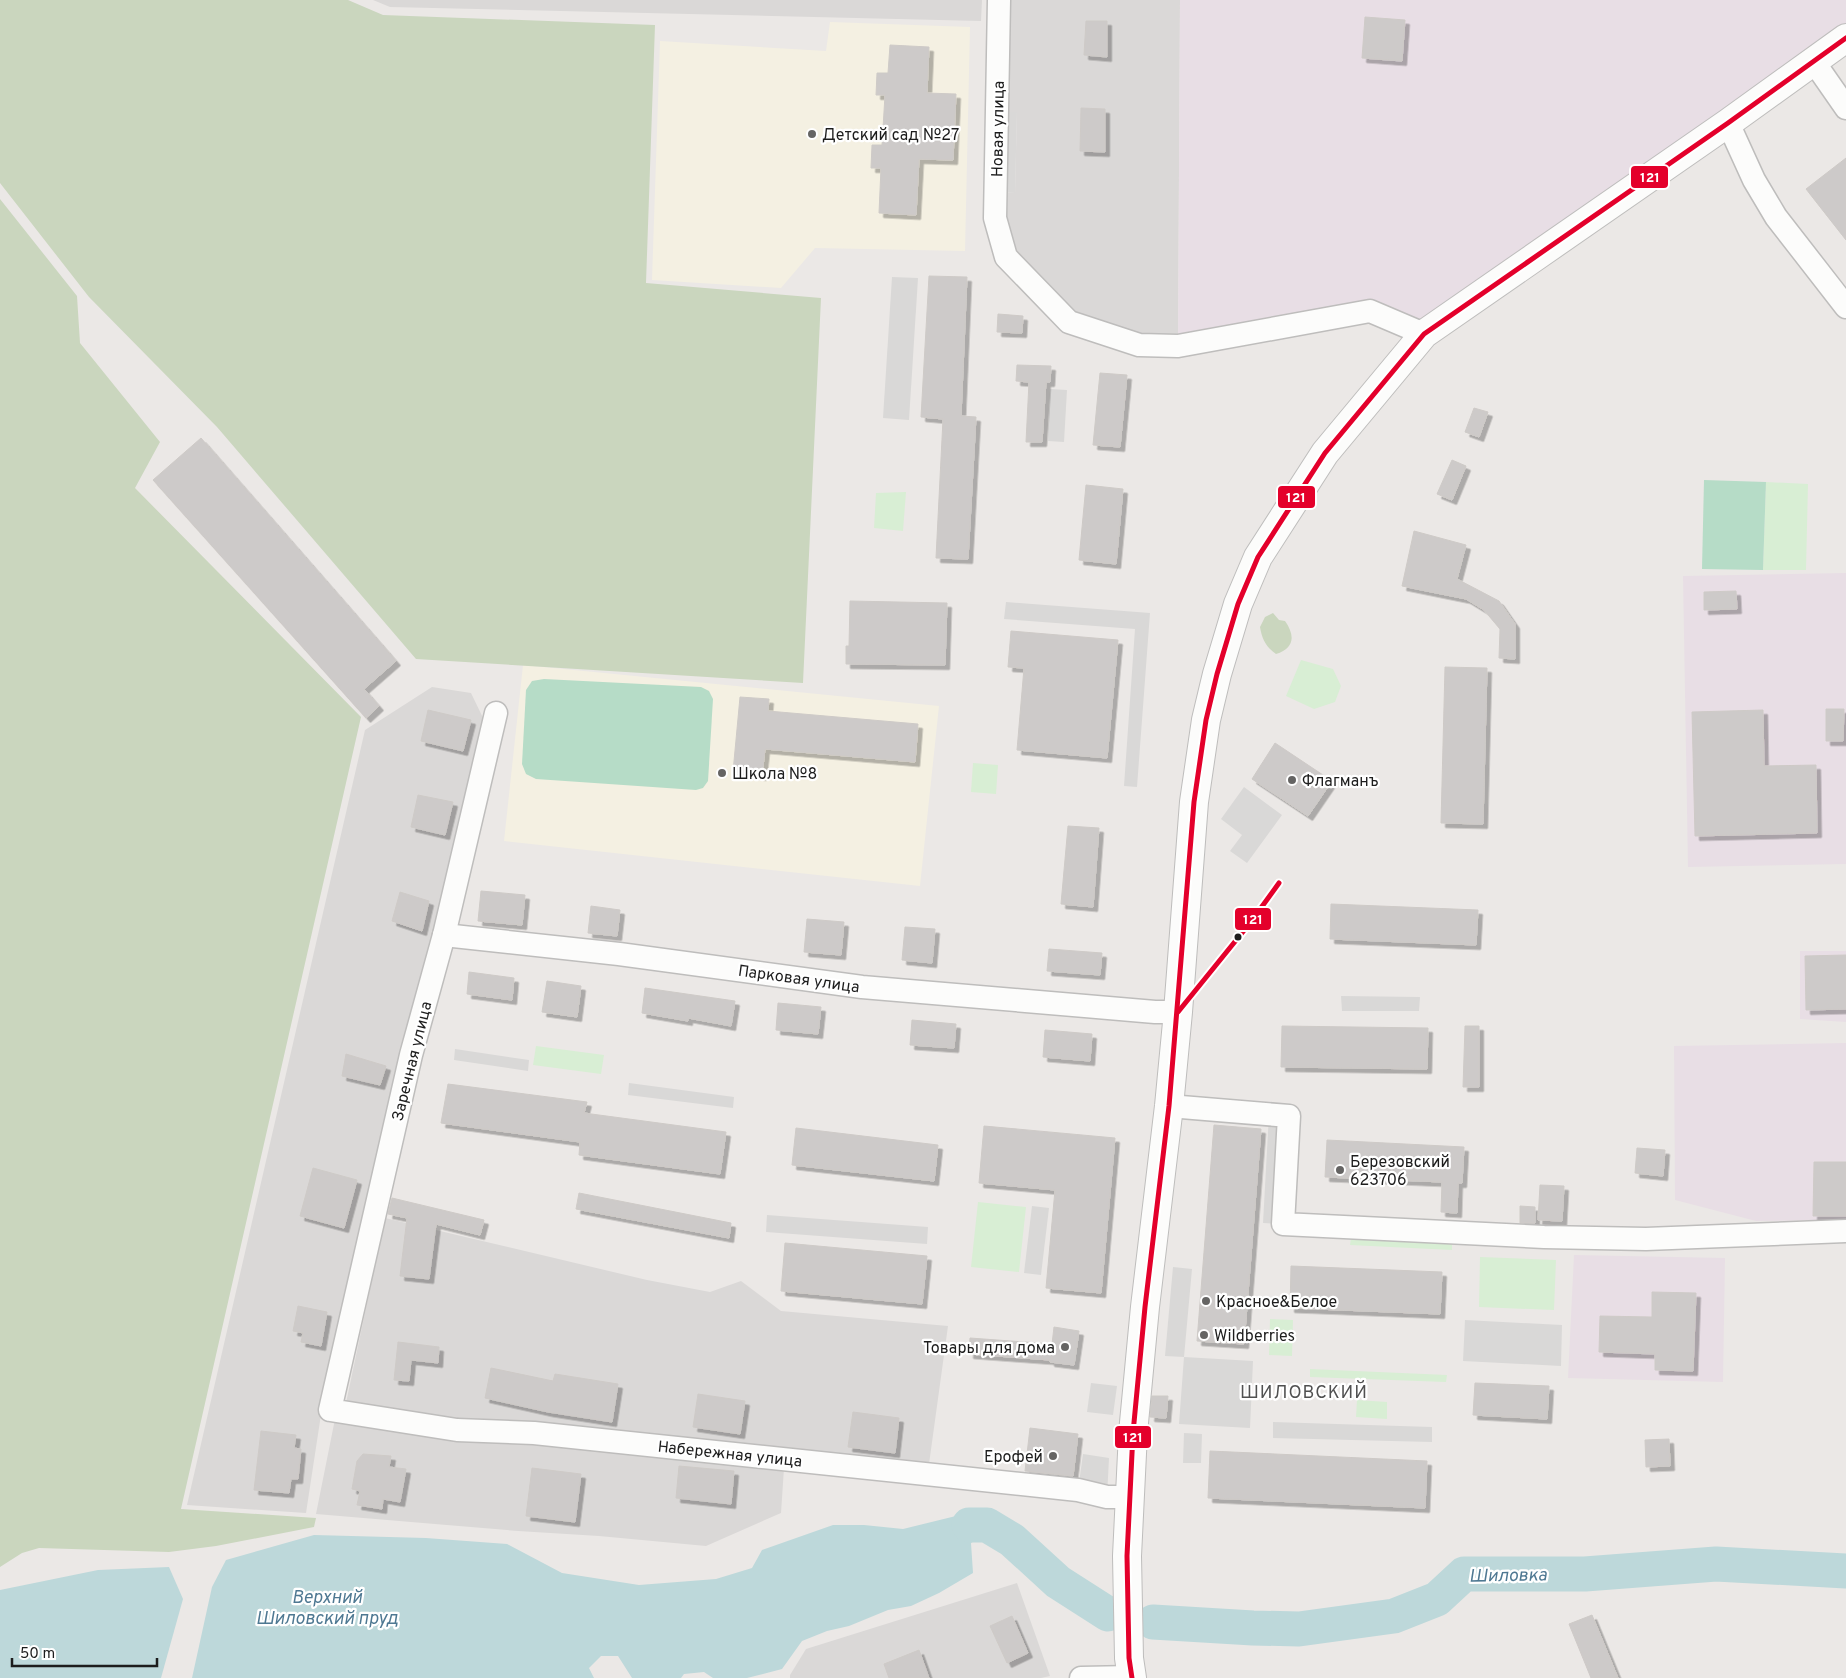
<svg xmlns="http://www.w3.org/2000/svg" width="1846" height="1678" font-family="Overpass,sans-serif">
<style>
.residential{fill:#dad8d7}
.industrial{fill:#e8dee5}
.education{fill:#f4f0e2}
.religious{fill:#d9d8d7}
.forest{fill:#cad6be}
.park{fill:#d8eed4}
.pitch{fill:#b6dcc7}
.water{fill:#bdd8da}
.lines{fill:none;stroke-linecap:round;stroke-linejoin:round}
.river{stroke:#bdd8da;stroke-width:35}
.building{fill:#cdcac9;stroke:#cecac7;filter:url(#shadow)}
.minor-casing{stroke:#bebdbc;stroke-width:25}
.tertiary-casing{stroke:#bebdbc;stroke-width:30}
.minor{stroke:#fcfcfb;stroke-width:22}
.tertiary{stroke:#fcfcfb;stroke-width:28}
.bus-1-casing{stroke:#fff;stroke-width:9}
.bus-1{stroke:#e4002b;stroke-width:5}
.poi-dot{fill:#656463;stroke:#fff;stroke-width:2}
.bus-dot{fill:#1d1d1d;stroke:#fff;stroke-width:2}
.labels{text-anchor:middle;stroke-width:4.5;stroke-linejoin:round;paint-order:stroke}
.street-label{font-size:16px;fill:#1d1d1d;stroke:#fff}
.poi-label{font-size:16px;fill:#1d1d1d;stroke:#fff;text-anchor:start}
.neighbourhood-label{font-size:18px;letter-spacing:1px;fill:#505050;stroke:#fff}
.water-label{font-size:18px;font-style:italic;fill:#4e7892;stroke:#fff}
.line-badge{stroke:#fff;stroke-width:2}
.badge-label{font-size:14px;text-anchor:middle;font-weight:bold;fill:#fff}
</style>
<defs>
<filter id="shadow"><feDropShadow dx="4.5" dy="4.5" stdDeviation="0" flood-color="#0004"/></filter>
</defs>
<rect width="100%" height="100%" fill="#ebe8e6"/>
<!-- residential -->
<g class="residential">
<path d="M373,0h609l-1,21 -591,-14z"/>
<path d="M999,0h181l-2,346 -109,-24 -63,-65 -10,-65 19,1 2,-81h-20z"/>
<path d="M432,687l39,6 14,29 -163,686 -16,105 -119,-8 178,-775z"/>
<path d="M385,1218l262,62 63,12 31,-11 40,30 167,15 -19,138 -467,-43 -116,-18z"/>
<path d="M335,1419l200,24 249,25 -3,45 -75,33 -107,-10 -81,-5 -202,-17z"/>
<path d="M1017,1583l33,93 -9,2h-251v-3l16,-26z"/>
</g>
<!-- industrial -->
<g class="industrial">
<path d="M1180,0h666v28l-422,306 -55,-22 -191,34z"/>
<path d="M1846,573v291l-158,3 -5,-291z"/>
<path d="M1800,951h46v71l-46,-3z"/>
<path d="M1846,1043v177l-90,1 -81,-21 -1,-154z"/>
<path d="M1574,1255l151,3 -2,124 -155,-4z"/>
</g>
<!-- education -->
<g class="education">
<path d="M830,22l140,5 -5,224 -150,-3 -34,40 -129,-8 8,-239 166,10z"/>
<path d="M523,665l416,41 -19,180 -416,-45z"/>
</g>
<!-- religious -->
<g class="religious">
<path d="M997,112h20l-2,81 -19,-1z"/>
<path d="M892,277l26,1 -9,142 -26,-2z"/>
<path d="M1050,389l17,1 -3,52 -16,-1z"/>
<path d="M1006,602l144,11 -13,174 -13,-1 11,-157 -131,-10z"/>
<path d="M1244,787l38,28 -35,48 -17,-12 12,-16 -21,-16z"/>
<path d="M1341,996l79,1 -1,14h-77z"/>
<path d="M455,1049l74,11 -1,11 -74,-11z"/>
<path d="M629,1083l105,14 -1,11 -105,-13z"/>
<path d="M1269,1114l17,1 -6,109 -17,-1z"/>
<path d="M1032,1206l17,2 -8,67 -17,-2z"/>
<path d="M767,1215l161,12 -1,17 -161,-12z"/>
<path d="M1173,1267l19,2 -8,88 69,4 -3,67 -71,-4 5,-67 -19,-1z"/>
<path d="M1465,1320l97,5 -1,41 -98,-5z"/>
<path d="M1091,1383l26,3 -4,29 -26,-3z"/>
<path d="M1273,1422l159,5v15l-159,-4z"/>
<path d="M1184,1433l18,1 -1,29h-18z"/>
<path d="M1083,1454l26,4 -2,39 -29,-7z"/>
</g>
<!-- forest -->
<g class="forest">
<path d="M0,0h348l35,15 272,10 -9,258 175,15 -18,385 -387,-24 -199,-232 -128,-130 -89,-114z"/>
<path d="M0,199l77,97 3,47 80,99 -25,46 226,229 -180,792 135,9 -2,9 -98,19 -47,6 -130,-4 -17,5 -22,14z"/>
<path d="M1273,613l6,7 6,1c10,14 10,27 -9,33 -10,-7 -14,-15 -16,-27l5,-10z"/>
</g>
<!-- park -->
<g class="park">
<path d="M1766,482l42,2 -2,86h-43z"/>
<path d="M906,492l-3,39 -29,-3 2,-35z"/>
<path d="M1301,660l32,9 8,17 -6,16 -21,7 -28,-13z"/>
<path d="M973,763l25,2 -2,29 -25,-2z"/>
<path d="M536,1046l68,9 -3,19 -68,-9z"/>
<path d="M978,1202l48,5 -7,65 -48,-5z"/>
<path d="M1351,1238l101,5v7l-102,-5z"/>
<path d="M1480,1257l76,3 -2,50 -75,-3z"/>
<path d="M1270,1319l23,1 -1,36 -23,-1z"/>
<path d="M1310,1369l137,6 -1,7 -136,-5z"/>
<path d="M1357,1400l30,2v17l-31,-2z"/>
</g>
<!-- pitch -->
<g class="pitch">
<path d="M1704,480l62,2 -3,88 -61,-1z"/>
<path d="M544,679l157,8 8,4 4,8 -5,82 -5,7 -7,2 -160,-11 -10,-5 -4,-10 4,-74 6,-9z"/>
</g>
<!-- water -->
<g class="water">
<path d="M960,1515l47,7 5,18h-7l-19,-6 -15,9 2,30 -34,20 -28,13 -23,4 -39,16 -22,5 -25,10 -20,28 -35,9h-34l-9,-6 -20,2 -3,4h-49l-14,-22h-17l-12,12 5,10h-402l20,-91 14,-27 88,-25 112,3 81,6 55,29 77,12 77,-6 36,-11 10,-18 71,-25h31l39,4z"/>
<path d="M169,1567l14,32 -22,79h-161v-88l98,-20z"/>
</g>
<g class="lines">
<!-- river -->
<g class="river">
<path d="M969,1525h18l25,15 46,42 50,32"/>
<path d="M1153,1622l100,6 46,1 95,-13 43,-17 27,-25h121l131,-10 130,7"/>
</g>
</g>
<!-- building -->
<g class="building">
<path d="M1365,17l40,3 -3,41 -40,-3z"/>
<path d="M1086,21h21v36l-23,-2z"/>
<path d="M890,45l39,2 -2,46 29,1 -3,66 -34,-1 -3,56 -37,-2 2,-45h-10l1,-23h10l3,-50h-9l1,-22h11z"/>
<path d="M1081,108l24,1v43l-25,-1z"/>
<path d="M1846,158v82l-40,-51z"/>
<path d="M929,276l38,1 -6,139 15,1 -8,142 -32,-1 7,-139 -22,-2z"/>
<path d="M998,314l25,2 -1,17 -25,-1z"/>
<path d="M1017,365l34,1 -1,16h-4l-4,60h-16l3,-60 -13,-1z"/>
<path d="M1100,373l27,2 -7,72 -27,-2z"/>
<path d="M1474,408l14,4 -9,25 -14,-5z"/>
<path d="M201,438l195,223 -32,28 15,17 -13,12 -213,-238z"/>
<path d="M1452,460l14,6 -14,34 -15,-6z"/>
<path d="M1086,485l37,4 -7,75 -37,-4z"/>
<path d="M1414,531l52,14 -9,34 42,22 16,23v35l-16,-1 1,-29 -16,-19 -18,-11 -64,-13z"/>
<path d="M1736,591l1,18 -33,1v-18z"/>
<path d="M850,601l97,2 -2,62 -99,-1v-18h3z"/>
<path d="M1011,631l107,9 -11,118 -90,-8 7,-82 -16,-1z"/>
<path d="M1445,667l42,1 -4,156 -42,-1z"/>
<path d="M740,697l29,2 -1,12 150,13 -3,38 -150,-13 -3,27 -29,-4z"/>
<path d="M1826,709h18l-1,32h-17z"/>
<path d="M428,710l43,10 -8,31 -42,-10z"/>
<path d="M1763,710l1,56 52,-1 1,68 -122,3 -3,-124z"/>
<path d="M1275,743l57,38 -24,35 -56,-37z"/>
<path d="M418,795l35,7 -8,33 -34,-8z"/>
<path d="M1068,826l31,2 -6,79 -32,-3z"/>
<path d="M481,891l44,4 -3,30 -44,-4z"/>
<path d="M400,892l29,9 -7,30 -30,-10z"/>
<path d="M1331,904l147,6 -2,35 -146,-6z"/>
<path d="M591,906l29,4 -3,26 -29,-3z"/>
<path d="M807,919l37,3 -3,33 -37,-3z"/>
<path d="M905,927l30,2 -3,34 -30,-3z"/>
<path d="M1049,949l53,4 -2,22 -53,-4z"/>
<path d="M1846,955v54l-40,1 -1,-54z"/>
<path d="M469,972l45,6 -2,22 -45,-6z"/>
<path d="M547,981l34,5 -4,31 -35,-5z"/>
<path d="M645,988l90,13 -4,25 -43,-8v3l-46,-8z"/>
<path d="M778,1003l43,4 -3,27 -42,-4z"/>
<path d="M912,1020l44,4 -2,24 -44,-3z"/>
<path d="M1282,1026l146,2 -1,41 -146,-2z"/>
<path d="M1465,1026h14v61h-16z"/>
<path d="M1045,1030l47,4 -2,27 -47,-4z"/>
<path d="M346,1054l40,12 -6,19 -38,-9z"/>
<path d="M448,1084l139,18 -3,11 142,19 -6,42 -141,-19 1,-13 -139,-19z"/>
<path d="M1214,1125l47,4 -17,215 -47,-3z"/>
<path d="M984,1126l131,12 -14,155 -55,-5 9,-98 -76,-7z"/>
<path d="M796,1128l142,17 -4,36 -142,-16z"/>
<path d="M1327,1140l137,7 -2,36h-4l-1,30 -16,-1 1,-30 -117,-5z"/>
<path d="M1637,1148l28,2 -2,26 -28,-3z"/>
<path d="M1814,1162h32v54h-33z"/>
<path d="M313,1168l44,12 -13,48 -44,-12z"/>
<path d="M1540,1185l24,1 -2,35 -24,-1z"/>
<path d="M579,1193l152,30 -2,15 -153,-29z"/>
<path d="M392,1198l92,22 -4,15 -44,-11 -7,55 -29,-3 7,-58 -19,-4z"/>
<path d="M1520,1206l15,1v16h-15z"/>
<path d="M785,1243l142,13 -5,48 -141,-13z"/>
<path d="M1291,1266l151,6 -2,42 -150,-6z"/>
<path d="M1652,1292l44,1 -3,78 -38,-1v-16l-56,-2 1,-36 52,1z"/>
<path d="M298,1306l29,6 -6,34 -20,-4 2,-9 -10,-2z"/>
<path d="M1054,1327l25,4 -5,34 -24,-3v-2l-81,-6 1,-16 82,6z"/>
<path d="M398,1342l41,5 -1,16 -27,-3 -2,21 -15,-1z"/>
<path d="M491,1368l62,13 2,-7 63,10 -6,38 -64,-10 -63,-14z"/>
<path d="M1475,1383l74,3 -2,33 -74,-4z"/>
<path d="M698,1394l47,7 -5,33 -47,-7z"/>
<path d="M1152,1396h16l-2,22 -16,-1z"/>
<path d="M853,1412l46,6 -4,35 -47,-6z"/>
<path d="M1030,1428l48,6 -5,42 -48,-5z"/>
<path d="M261,1431l35,4 -2,13 7,1 -3,30h-7l-2,14 -35,-3z"/>
<path d="M1669,1439l1,27 -24,1 -1,-27z"/>
<path d="M1210,1451l217,10 -2,47 -217,-10z"/>
<path d="M363,1454l28,2 -2,11 17,2 -6,33 -17,-3 -1,10 -25,-4 3,-14 -8,-2 5,-28z"/>
<path d="M679,1466l55,5 -3,33 -55,-6z"/>
<path d="M532,1468l49,6 -6,48 -49,-6z"/>
<path d="M1592,1615l26,63h-27l-22,-54z"/>
<path d="M1012,1616l16,37 -21,10 -17,-37z"/>
<path d="M919,1650l10,28h-40l-5,-14z"/>
</g>
<g class="lines">
<!-- minor casing -->
<g class="minor-casing">
<g id="minor">
<path d="M999,0l-4,218 11,39 63,65 70,23 39,1 192,-35 54,23"/>
<path d="M1814,62l32,46"/>
<path d="M1728,123l26,57 22,37 70,90"/>
<path d="M496,713l-52,222 -33,120 -81,355 127,20 77,3 544,57 29,7h23"/>
<path d="M444,935l175,19 243,33 293,25h23"/>
<path d="M1169,1106l120,10 -6,108 261,13 102,2 200,-8"/>
<path d="M1081,1678l51,-1"/>
</g>
</g>
<!-- tertiary casing -->
<g class="tertiary-casing">
<path id="tertiary" d="M1132,1678l-3,-20 -2,-102 6,-123 12,-126 24,-201 9,-94 16,-210 12,-82 11,-46 21,-70 20,-47 67,-104 99,-119 304,-211 118,-85"/>
</g>
<!-- minor -->
<use href="#minor" class="minor"/>
<!-- tertiary -->
<use href="#tertiary" class="tertiary"/>
<!-- bus-1 casing -->
<g class="bus-1-casing">
<g id="bus-1">
<path d="M1178,1012l72,-89 29,-40"/>
<path d="M1132,1678l-3,-20 -2,-102 6,-123 12,-126 24,-201 25,-304 12,-82 11,-46 21,-70 20,-47 67,-104 99,-119 304,-211 118,-85"/>
</g>
</g>
<!-- bus-1 -->
<use href="#bus-1" class="bus-1"/>
</g>
<!-- markers -->
<g class="poi-dot">
<circle cx="812" cy="134" r="5"/>
<circle cx="722" cy="773" r="5"/>
<circle cx="1292" cy="780" r="5"/>
<circle cx="1340" cy="1170" r="5"/>
<circle cx="1206" cy="1301" r="5"/>
<circle cx="1204" cy="1335" r="5"/>
<circle cx="1065" cy="1347" r="5"/>
<circle cx="1053" cy="1456" r="5"/>
</g>
<circle class="bus-dot" cx="1238" cy="937" r="4.5"/>
<g class="labels">
<!-- street labels -->
<g class="street-label">
<text transform="translate(997 129) rotate(-89)" y="6">Новая улица</text>
<text transform="translate(799 978) rotate(8)" y="6">Парковая улица</text>
<text transform="translate(411 1061) rotate(-76)" y="6">Заречная улица</text>
<text transform="translate(730 1453) rotate(6)" y="6">Набережная улица</text>
</g>
<!-- poi labels -->
<g class="poi-label">
<text x="822" y="140">Детский сад №27</text>
<text x="732" y="779">Школа №8</text>
<text x="1302" y="786">Флагманъ</text>
<text x="1350" y="1167">Березовский<tspan x="1350" dy="18">623706</tspan></text>
<text x="1216" y="1307">Красное&amp;Белое</text>
<text x="1214" y="1341">Wildberries</text>
<text x="1055" y="1353" text-anchor="end">Товары для дома</text>
<text x="1043" y="1462" text-anchor="end">Ерофей</text>
</g>
<!-- neighbourhood labels -->
<g class="neighbourhood-label">
<text x="1304" y="1398">ШИЛОВСКИЙ</text>
</g>
<!-- water labels -->
<g class="water-label">
<text transform="translate(1508 1575) rotate(-1)" y="6">Шиловка</text>
<text x="327" y="1603">Верхний<tspan x="327" dy="21">Шиловский пруд</tspan></text>
</g>
</g>
<g class="line-badge">
<rect x="1630" y="165" width="39" height="24" rx="5" fill="#e4002b"/>
<rect x="1277" y="485" width="39" height="24" rx="5" fill="#e4002b"/>
<rect x="1234" y="907" width="38" height="24" rx="5" fill="#e4002b"/>
<rect x="1114" y="1425" width="38" height="24" rx="5" fill="#e4002b"/>
</g>
<g class="badge-label">
<text x="1650" y="182">121</text>
<text x="1296" y="502">121</text>
<text x="1253" y="924">121</text>
<text x="1133" y="1442">121</text>
</g>
<!-- scale -->
<path d="M12 1658v8h145v-8" fill="none" stroke="#1d1d1d" stroke-width="2.5"/>
<text x="20" y="1658" font-size="15" fill="#1d1d1d" stroke="#ffffff" stroke-width="4" paint-order="stroke">50 m</text>
</svg>
